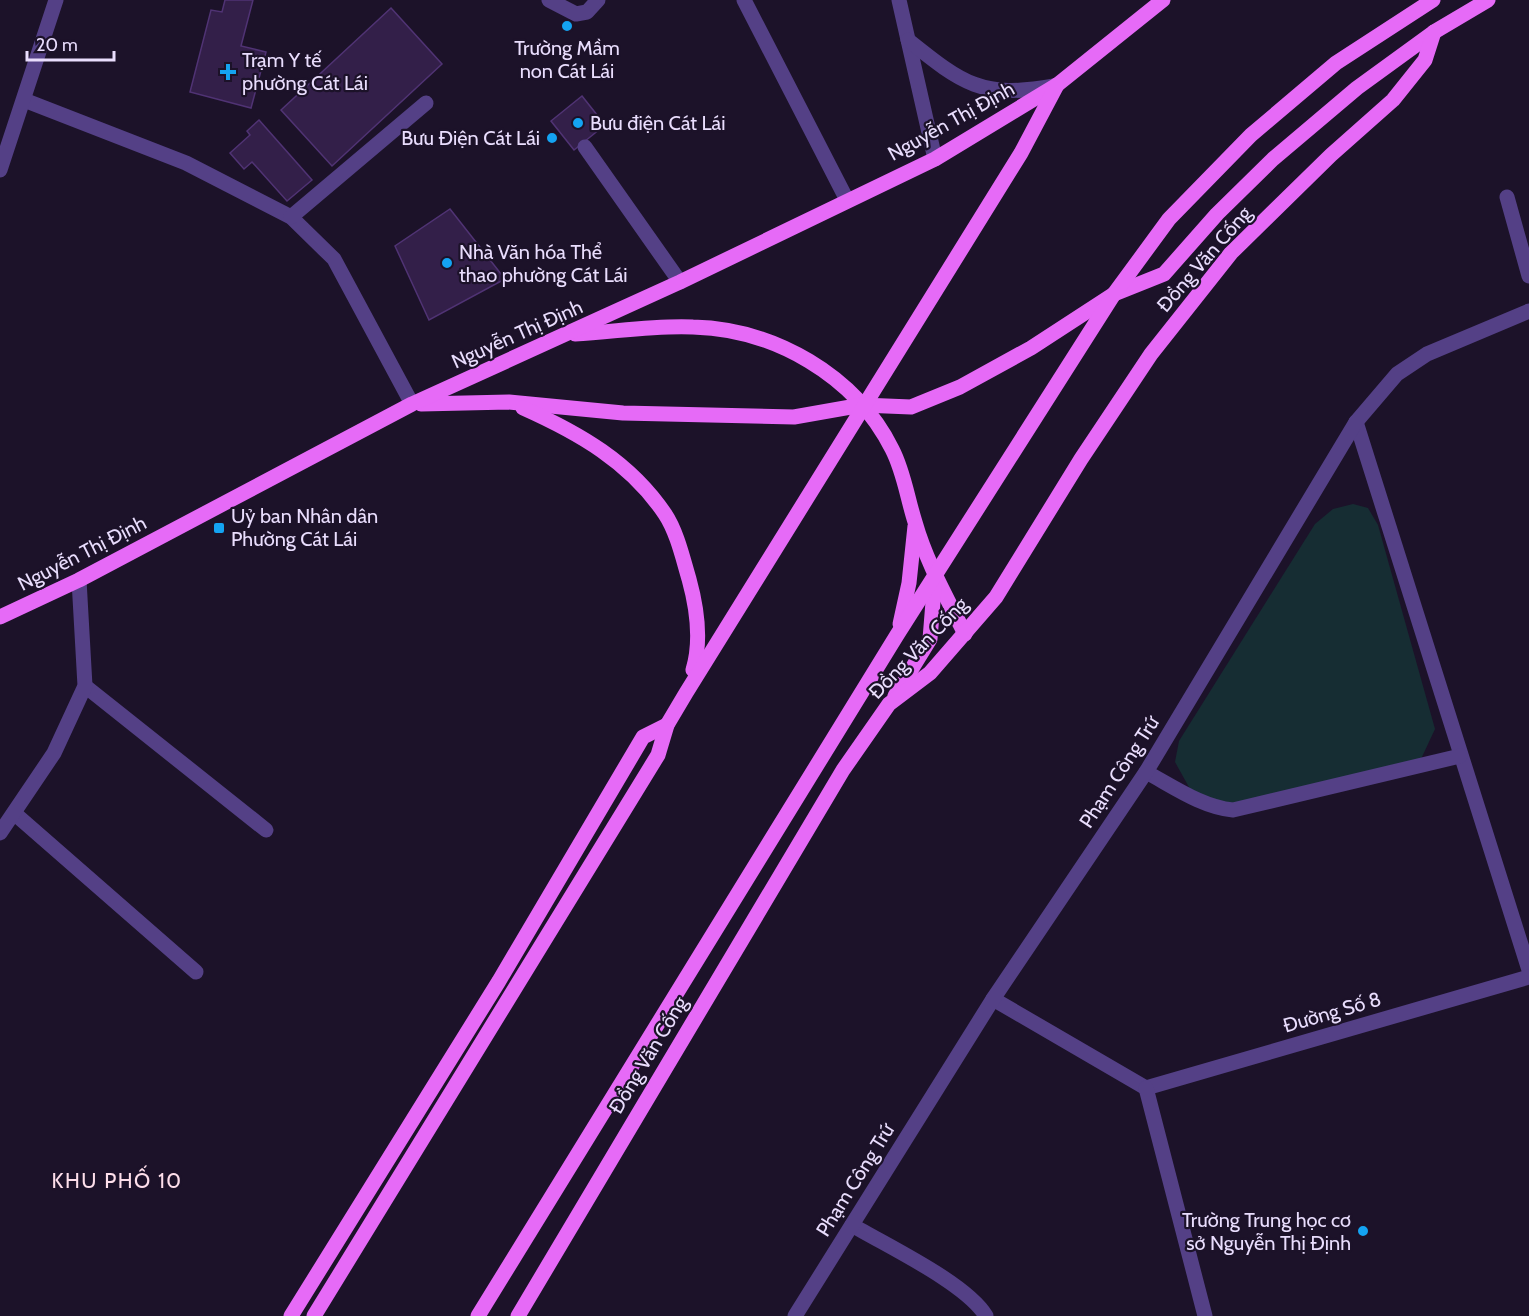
<svg xmlns="http://www.w3.org/2000/svg" width="1529" height="1316" font-family="Cabin,sans-serif">
<style>
.green{fill:#162d33}
.building{fill:#331f49;stroke:#503374;stroke-width:1.5}
.lines{fill:none;stroke-linecap:round;stroke-linejoin:round}
.minor{stroke:#544086;stroke-width:15}
.major{stroke:#e66af7;stroke-width:15}
.poi-dot{fill:#14a3f2;stroke:#1c1229;stroke-width:2}
.labels{text-anchor:middle;stroke-width:4.5;stroke-linejoin:round;paint-order:stroke}
.poi-label{font-size:20px;fill:#e9ddfd;stroke:#1c1229;text-anchor:start}
.street-label{font-size:20px;fill:#e9ddfd;stroke:#1c1229}
.neighbourhood-label{font-size:21px;letter-spacing:1.5px;fill:#fddeea;stroke:#1c1229}
</style>
<rect width="100%" height="100%" fill="#1c1229"/>
<!-- green -->
<path class="green" d="M1353,504l15,4 10,17 57,204 -14,30 -183,52 -48,-22 -15,-27 4,-21 136,-217 18,-15z"/>
<!-- building -->
<g class="building">
<path d="M225,0h28l-12,46 25,6 -15,56 -61,-16 21,-82 11,2z"/>
<path d="M391,8l51,56 -110,102 -51,-56z"/>
<path d="M582,96l23,29 -31,25 -23,-29z"/>
<path d="M259,120l53,60 -25,21 -35,-39 -8,7 -14,-16 20,-18 -3,-4z"/>
<path d="M450,209l55,70 -76,41 -34,-74z"/>
</g>
<g class="lines">
<!-- minor -->
<g class="minor">
<path d="M549,0l27,14 11,-2 11,-12"/>
<path d="M744,0l103,200"/>
<path d="M899,0l36,159"/>
<path d="M908,40c55,44 74,59 146,46"/>
<path d="M24,100l162,63 105,54 43,42 78,145"/>
<path d="M585,147l95,135"/>
<path d="M0,170l56,-170"/>
<path d="M1507,197l22,79"/>
<path d="M291,217l135,-114"/>
<path d="M1356,422l173,548"/>
<path d="M85,686l181,144"/>
<path d="M1146,772c28,15 56,35 87,38l227,-54"/>
<path d="M14,813l182,159"/>
<path d="M0,833l54,-80 31,-67 -6,-106"/>
<path d="M993,999l153,89"/>
<path d="M1146,1088l383,-111"/>
<path d="M1146,1088l59,228"/>
<path d="M852,1225c35,21 114,58 134,91"/>
<path d="M795,1316l198,-317 153,-227 210,-350 41,-48 30,-20 102,-43"/>
</g>
<!-- major -->
<g class="major">
<path d="M575,334c39,-2 79,-9 118,-7 81,2 162,48 199,122 12,23 15,48 23,73 11,39 32,76 50,112"/>
<path d="M421,404l88,-2 114,11 171,4 68,-12 49,2 49,-20 71,-39 83,-54 50,-20 53,-60 56,-55 84,-71 77,-56 54,-32"/>
<path d="M523,408c56,25 107,54 142,106 12,18 18,45 24,65 8,29 13,61 4,91"/>
<path d="M0,617l79,-37 333,-176 268,-122 255,-123 122,-74 106,-85"/>
<path d="M900,624l9,-41 6,-57"/>
<path d="M895,696l35,-57 5,-62"/>
<path d="M291,1316l208,-335 144,-244 24,-12"/>
<path d="M314,1316l344,-561 9,-30 19,-32 335,-540 36,-68"/>
<path d="M478,1316l419,-681 217,-341 55,-75 82,-84 85,-72 97,-63"/>
<path d="M518,1316l325,-546 46,-66 41,-31 66,-76 85,-138 70,-105 80,-101 100,-98 62,-55 32,-40 9,-28"/>
</g>
</g>
<!-- markers -->
<g class="poi-dot">
<circle cx="567" cy="26" r="6"/>
<path d="M225 63h6v6h6v6h-6v6h-6v-6h-6v-6h6z"/>
<circle cx="578" cy="123" r="6"/>
<circle cx="552" cy="138" r="6"/>
<circle cx="447" cy="263" r="6"/>
<rect x="213" y="522" width="12" height="12" rx="3"/>
<circle cx="1363" cy="1231" r="6"/>
</g>
<g class="labels">
<!-- poi labels -->
<g class="poi-label">
<text x="567" y="55" text-anchor="middle">Trường Mầm<tspan x="567" dy="23">non Cát Lái</tspan></text>
<text x="242" y="67">Trạm Y tế<tspan x="242" dy="23">phường Cát Lái</tspan></text>
<text x="590" y="130">Bưu điện Cát Lái</text>
<text x="540" y="145" text-anchor="end">Bưu Điện Cát Lái</text>
<text x="459" y="259">Nhà Văn hóa Thể<tspan x="459" dy="23">thao phường Cát Lái</tspan></text>
<text x="231" y="523">Uỷ ban Nhân dân<tspan x="231" dy="23">Phường Cát Lái</tspan></text>
<text x="1351" y="1227" text-anchor="end">Trường Trung học cơ<tspan x="1351" dy="23">sở Nguyễn Thị Định</tspan></text>
</g>
<!-- street labels -->
<g class="street-label">
<text transform="translate(951 121) rotate(-29)" y="7">Nguyễn Thị Định</text>
<text transform="translate(1204 259) rotate(-49)" y="7">Đồng Văn Cống</text>
<text transform="translate(517 334) rotate(-24)" y="7">Nguyễn Thị Định</text>
<text transform="translate(82 553) rotate(-27)" y="7">Nguyễn Thị Định</text>
<text transform="translate(918 648) rotate(-46)" y="7">Đồng Văn Cống</text>
<text transform="translate(1119 772) rotate(-57)" y="7">Phạm Công Trứ</text>
<text transform="translate(1332 1012) rotate(-16)" y="7">Đường Số 8</text>
<text transform="translate(648 1055) rotate(-59)" y="7">Đồng Văn Cống</text>
<text transform="translate(855 1180) rotate(-58)" y="7">Phạm Công Trứ</text>
</g>
<!-- neighbourhood labels -->
<g class="neighbourhood-label">
<text x="117" y="1188">KHU PHỐ 10</text>
</g>
</g>
<!-- scale -->
<path d="M27 51v9h87v-9" fill="none" stroke="#e9ddfd" stroke-width="3"/>
<text x="36" y="51" font-size="18" fill="#e9ddfd" stroke="#1c1229" stroke-width="4.5" paint-order="stroke">20 m</text>
</svg>
